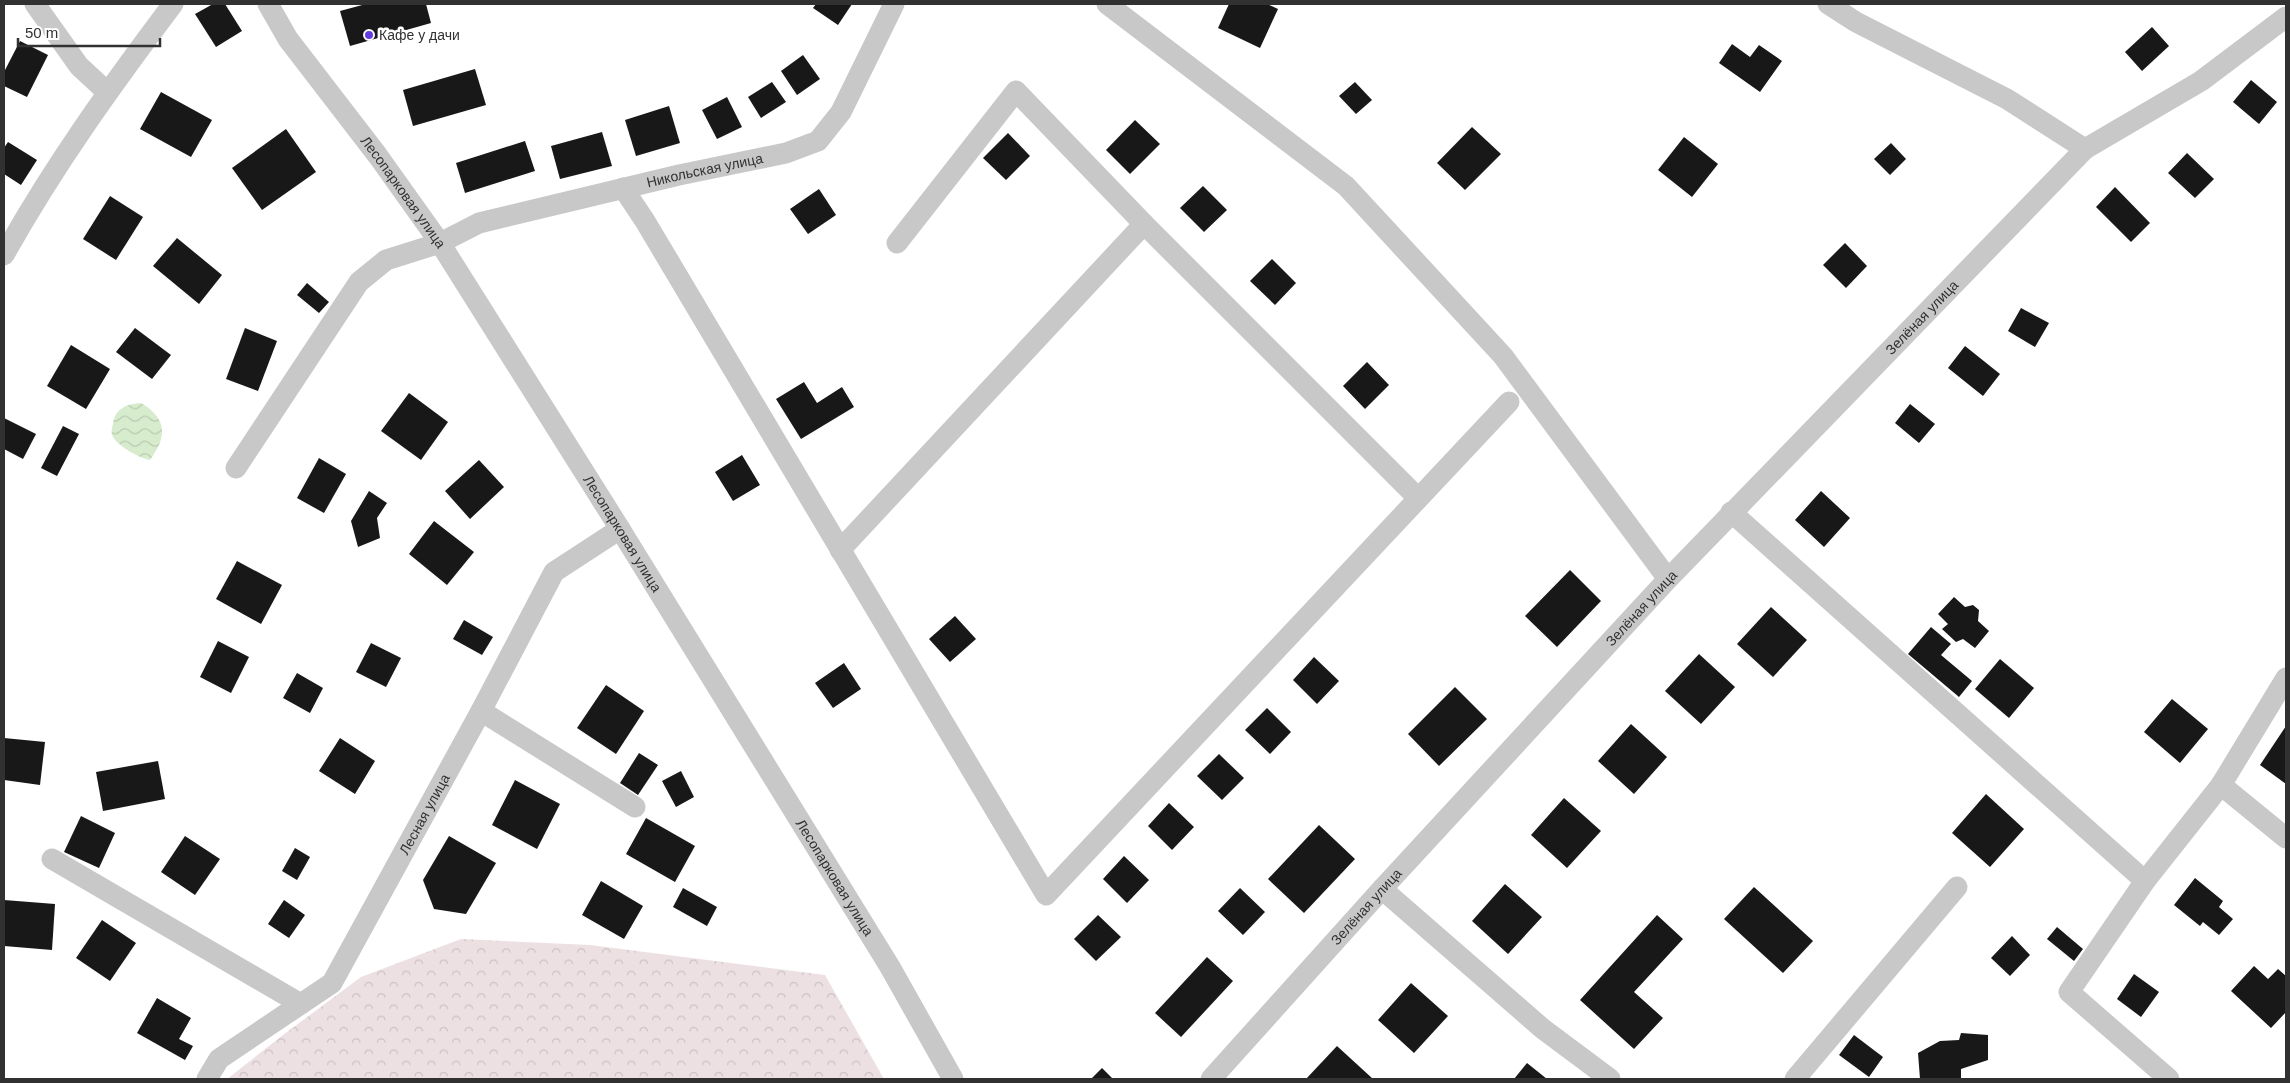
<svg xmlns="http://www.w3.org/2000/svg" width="2290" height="1083" font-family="Helvetica,sans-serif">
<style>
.forest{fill:url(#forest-crowns)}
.water{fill:url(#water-waves)}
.building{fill:#181818}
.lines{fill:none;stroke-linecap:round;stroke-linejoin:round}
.minor{stroke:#c8c8c8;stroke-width:21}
.poi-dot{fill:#623cdf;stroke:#fff;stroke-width:2}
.labels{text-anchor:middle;stroke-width:5;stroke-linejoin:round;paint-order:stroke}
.poi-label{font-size:14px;fill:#313131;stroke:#fff;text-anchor:start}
.street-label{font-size:14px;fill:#313131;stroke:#fff}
</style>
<defs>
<pattern id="forest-crowns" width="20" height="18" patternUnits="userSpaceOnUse" patternTransform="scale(1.25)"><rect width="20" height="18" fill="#ede0e3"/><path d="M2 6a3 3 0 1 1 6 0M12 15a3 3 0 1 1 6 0" fill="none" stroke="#ccc1c3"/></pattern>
<pattern id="water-waves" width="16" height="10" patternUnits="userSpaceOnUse" patternTransform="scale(1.25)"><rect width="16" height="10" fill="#d7eccd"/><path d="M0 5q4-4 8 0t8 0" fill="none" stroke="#b9cbb0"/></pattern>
</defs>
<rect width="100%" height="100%" fill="#fff"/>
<!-- forest -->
<path class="forest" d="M461,939l129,6 235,30 59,104h-657l56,-44 78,-58z"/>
<!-- water -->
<path class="water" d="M141,403c27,16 26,34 9,57 -11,-2 -33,-14 -38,-25 -1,-3 0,-8 1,-11 2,-16 14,-20 28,-21z"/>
<!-- building -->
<g class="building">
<path d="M213,4h12l17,27 -26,16 -21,-33z"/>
<path d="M366,4h60l5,19 -81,23 -10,-35z"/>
<path d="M816,4h36l-14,21 -25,-17z"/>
<path d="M1229,4h38l11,5 -18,39 -42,-20z"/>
<path d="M2152,27l17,19 -27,25 -17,-19z"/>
<path d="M20,41l28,14 -21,42 -23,-11v-14z"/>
<path d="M1732,44l18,13 9,-12 23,16 -22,31 -41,-29z"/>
<path d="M803,55l17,24 -23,16 -16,-24z"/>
<path d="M475,69l11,36 -73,21 -10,-36z"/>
<path d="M2251,80l26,22 -18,22 -26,-22z"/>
<path d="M772,82l14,20 -25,16 -13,-21z"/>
<path d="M1355,82l17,18 -16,14 -17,-18z"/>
<path d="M161,92l51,28 -21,37 -51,-28z"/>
<path d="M727,97l15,30 -25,12 -15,-29z"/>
<path d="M669,106l11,37 -44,13 -11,-36z"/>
<path d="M1135,120l25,24 -30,30 -24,-24z"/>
<path d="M1472,127l29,27 -36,36 -28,-27z"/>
<path d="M286,129l30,43 -54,38 -30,-42z"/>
<path d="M602,132l10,34 -52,13 -9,-33z"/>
<path d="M1008,133l22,23 -24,24 -23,-22z"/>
<path d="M1684,137l34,27 -26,33 -34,-27z"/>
<path d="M525,141l10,30 -70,22 -9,-30z"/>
<path d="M8,142l29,18 -16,25 -17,-11v-26z"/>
<path d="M1891,143l15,16 -16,16 -16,-16z"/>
<path d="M2187,153l27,26 -19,19 -27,-25z"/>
<path d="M1203,186l24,24 -23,22 -24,-24z"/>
<path d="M2115,187l35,36 -19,19 -35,-35z"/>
<path d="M819,189l17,26 -28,19 -18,-25z"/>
<path d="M110,196l33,21 -27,43 -33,-21z"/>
<path d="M177,238l45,37 -23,29 -46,-38z"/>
<path d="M1845,243l22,23 -21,22 -23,-23z"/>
<path d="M1272,259l24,24 -21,22 -25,-24z"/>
<path d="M307,283l22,19 -10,11 -22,-18z"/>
<path d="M2021,308l28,15 -14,24 -27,-16z"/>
<path d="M135,328l36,27 -19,24 -36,-27z"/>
<path d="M245,328l32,13 -19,50 -32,-12z"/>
<path d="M71,345l39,24 -24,40 -39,-23z"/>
<path d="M1965,346l35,28 -17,22 -35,-28z"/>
<path d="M1367,362l22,23 -24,24 -22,-23z"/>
<path d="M804,382l13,21 25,-16 12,20 -53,32 -25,-40z"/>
<path d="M409,393l39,29 -27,38 -40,-29z"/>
<path d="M1910,404l25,20 -16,19 -24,-20z"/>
<path d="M4,418l32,16 -13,25 -19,-10z"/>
<path d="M63,426l16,8 -22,42 -16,-8z"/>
<path d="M742,455l18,30 -27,16 -18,-29z"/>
<path d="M319,458l27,16 -22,39 -27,-15z"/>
<path d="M479,460l25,27 -34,32 -25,-28z"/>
<path d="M369,491l18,12 -10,15 3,20 -22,9 -7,-26z"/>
<path d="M1821,491l29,27 -26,29 -29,-27z"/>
<path d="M434,521l40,31 -27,33 -38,-31z"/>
<path d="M237,561l45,24 -21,39 -45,-25z"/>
<path d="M1570,570l31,31 -44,46 -32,-31z"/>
<path d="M1954,597l11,10 8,-2 6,5 -1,11 11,10 -14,17 -12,-9 -7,3 -14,-13 6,-5 -10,-10z"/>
<path d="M1771,607l36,33 -34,37 -36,-33z"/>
<path d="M955,616l21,23 -26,23 -21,-23z"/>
<path d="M464,620l29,17 -11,18 -29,-16z"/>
<path d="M1931,627l20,17 -10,11 31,26 -13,16 -51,-43z"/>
<path d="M218,641l31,16 -18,36 -31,-16z"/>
<path d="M371,643l30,15 -15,29 -30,-15z"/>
<path d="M1699,654l36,33 -34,37 -36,-33z"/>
<path d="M1314,657l25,24 -22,23 -24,-24z"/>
<path d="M2000,659l34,29 -25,30 -34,-29z"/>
<path d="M844,663l17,26 -28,19 -18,-25z"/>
<path d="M297,673l26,15 -13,25 -27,-15z"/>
<path d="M606,685l38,26 -28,43 -39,-26z"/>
<path d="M1455,687l32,32 -48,47 -31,-32z"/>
<path d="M2172,699l36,30 -28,34 -36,-31z"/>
<path d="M1267,708l24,24 -21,22 -25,-24z"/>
<path d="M1631,724l36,33 -33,37 -36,-33z"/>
<path d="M2286,726v58l-26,-19z"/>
<path d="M4,738l41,4 -5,43 -36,-5z"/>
<path d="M340,738l35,23 -20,33 -36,-23z"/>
<path d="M639,753l19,12 -20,30 -18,-12z"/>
<path d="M1219,754l25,24 -22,22 -25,-24z"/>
<path d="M158,761l7,38 -62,12 -7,-39z"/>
<path d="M681,771l13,26 -18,10 -14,-26z"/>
<path d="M515,780l45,24 -23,45 -45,-24z"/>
<path d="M1986,794l38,35 -34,38 -38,-34z"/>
<path d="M1564,798l37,33 -34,37 -36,-33z"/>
<path d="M1169,803l25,24 -22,23 -24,-24z"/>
<path d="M81,816l34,17 -16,35 -35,-16z"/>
<path d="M646,818l49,28 -20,36 -49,-28z"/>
<path d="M1319,825l36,34 -51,54 -36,-34z"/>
<path d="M185,836l35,23 -25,36 -34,-23z"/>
<path d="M449,836l47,27 -30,51 -32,-5 -11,-29z"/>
<path d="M295,848l15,9 -13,23 -15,-9z"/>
<path d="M1124,856l25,24 -22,23 -24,-24z"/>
<path d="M2195,878l28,23 -4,6 14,12 -14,16 -16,-13 -3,4 -26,-21z"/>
<path d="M601,881l42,25 -19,33 -42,-24z"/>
<path d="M1505,884l37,33 -34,37 -36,-33z"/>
<path d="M1754,887l59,54 -30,32 -59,-54z"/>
<path d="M683,888l34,19 -10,19 -34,-19z"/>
<path d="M1240,888l25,24 -22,23 -25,-24z"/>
<path d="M4,900l51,4 -3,46 -48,-4z"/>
<path d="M284,900l21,15 -16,23 -21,-14z"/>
<path d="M1098,915l23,22 -25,24 -22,-22z"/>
<path d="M1657,915l26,24 -49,53 29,26 -29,31 -54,-49z"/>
<path d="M102,920l34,23 -26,38 -34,-23z"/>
<path d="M2057,927l26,22 -9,12 -27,-22z"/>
<path d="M2012,936l18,19 -20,21 -19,-18z"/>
<path d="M1207,957l26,24 -52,56 -26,-24z"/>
<path d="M2254,966l14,13 10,-10 8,7v36l-15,16 -40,-37z"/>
<path d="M2134,974l25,18 -18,25 -24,-18z"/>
<path d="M1411,983l37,33 -34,37 -36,-33z"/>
<path d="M157,998l34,20 -12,21 14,7 -8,14 -48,-27z"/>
<path d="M1961,1033l27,2v25l-27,9v10h-41l-2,-26 22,-12 19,-1z"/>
<path d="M1854,1035l29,22 -14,20 -30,-22z"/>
<path d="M1337,1046l36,33h-67z"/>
<path d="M1527,1063l20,16h-33z"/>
<path d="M1102,1068l11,11h-22z"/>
</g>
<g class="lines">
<!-- minor -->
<g class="minor">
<path d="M35,4l44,62 28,26"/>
<path id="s1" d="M268,4l20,35 90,117 62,87 180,286 270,438 63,112"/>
<path d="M1107,4l239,182 157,170 165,223"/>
<path d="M1828,4l28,18 151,77 78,50"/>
<path d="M623,188l22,33 401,674 463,-493"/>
<path d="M897,243l119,-152 128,133 274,274"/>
<path d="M4,255c49,-88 108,-170 169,-251"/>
<path id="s2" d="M236,468l123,-186 27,-22 54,-17 39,-20 200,-48 107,-22 32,-12 23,-29 53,-108"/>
<path d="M1731,512l414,369"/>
<path d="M840,550l304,-326"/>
<path d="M481,711l154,96"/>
<path d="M2221,785l65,53"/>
<path d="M52,859l249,145"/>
<path d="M1382,889l161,140 67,50"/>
<path id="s3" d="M207,1079l12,-20 113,-76 149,-272 73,-139 66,-43"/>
<path id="s4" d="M1211,1079l171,-190 286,-310 417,-430 116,-68 85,-64"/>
<path d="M1795,1079l162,-192"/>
<path d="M2169,1079l-100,-87 76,-111 76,-96 65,-107"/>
</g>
</g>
<!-- markers -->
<circle class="poi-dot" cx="369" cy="35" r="5"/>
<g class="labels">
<!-- poi labels -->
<g class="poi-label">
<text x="379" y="40">Кафе у дачи</text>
</g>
<!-- street labels -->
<g class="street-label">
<text dy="5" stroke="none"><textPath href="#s2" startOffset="590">Никольская улица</textPath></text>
<text dy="5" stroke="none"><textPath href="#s1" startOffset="232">Лесопарковая улица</textPath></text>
<text dy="5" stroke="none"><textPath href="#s4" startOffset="1042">Зелёная улица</textPath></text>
<text dy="5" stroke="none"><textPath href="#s1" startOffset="638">Лесопарковая улица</textPath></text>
<text dy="5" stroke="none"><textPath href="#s4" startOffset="638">Зелёная улица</textPath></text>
<text dy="5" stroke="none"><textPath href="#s3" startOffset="352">Лесная улица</textPath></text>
<text dy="5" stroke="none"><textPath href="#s1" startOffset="1042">Лесопарковая улица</textPath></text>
<text dy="5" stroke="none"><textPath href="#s4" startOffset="232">Зелёная улица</textPath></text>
</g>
</g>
<!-- border -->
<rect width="2290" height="1083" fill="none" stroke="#313131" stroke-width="10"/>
<!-- scale -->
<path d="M18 38v8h142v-8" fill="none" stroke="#313131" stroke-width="2.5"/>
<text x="25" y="38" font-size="15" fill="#313131" stroke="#ffffff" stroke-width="4" paint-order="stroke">50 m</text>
</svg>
